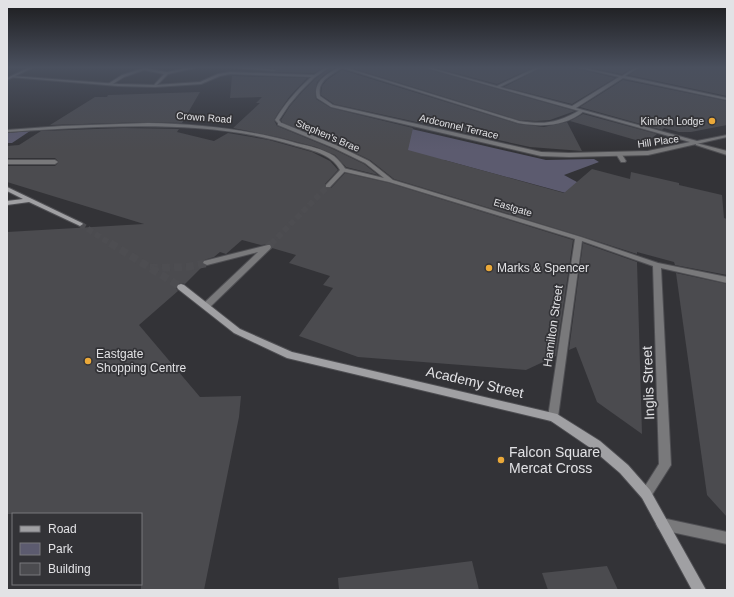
<svg xmlns="http://www.w3.org/2000/svg" width="734" height="597" font-family="Helvetica,sans-serif">
<style>
.green{fill:#5c5b6f}
.building{fill:#4b4b4f}
.lines{fill:none;stroke-linecap:round;stroke-linejoin:round}
.tertiary-tunnel-far1{stroke:#4d4d51;stroke-width:6;stroke-dasharray:6 3;stroke-linecap:butt}
.tertiary-tunnel{stroke:#4d4d51;stroke-width:8;stroke-dasharray:8 4;stroke-linecap:butt}
.secondary-tunnel-far1{stroke:#4d4d51;stroke-width:6;stroke-dasharray:6 3;stroke-linecap:butt}
.secondary-tunnel{stroke:#4d4d51;stroke-width:8;stroke-dasharray:8 4;stroke-linecap:butt}
.service-casing{stroke:#4f4f53;stroke-width:2}
.pedestrian-casing{stroke:#4f4f53;stroke-width:2}
.minor-casing{stroke:#4f4f53;stroke-width:2}
.tertiary-casing{stroke:#4f4f53;stroke-width:2}
.secondary-casing{stroke:#4f4f53;stroke-width:2}
.service{fill:#79797b;fill-rule:evenodd}
.pedestrian{fill:#79797b;fill-rule:evenodd}
.minor{fill:#79797b;fill-rule:evenodd}
.tertiary{fill:#79797b;fill-rule:evenodd}
.secondary{fill:#a0a0a3;fill-rule:evenodd}
.poi-dot{fill:#eba939;stroke:#333337;stroke-width:1.5}
.labels{text-anchor:middle;stroke-width:3.5;stroke-linejoin:round;paint-order:stroke}
.far-street-label{font-size:10px;fill:#e2e2e5;stroke:#333337}
.far-poi-label{font-size:10px;fill:#e2e2e5;stroke:#333337;text-anchor:end}
.poi-label{font-size:12px;fill:#e2e2e5;stroke:#333337;text-anchor:start}
.street-label{font-size:12px;fill:#e2e2e5;stroke:#333337}
.near-street-label{font-size:14px;fill:#e2e2e5;stroke:#333337}
.near-poi-label{font-size:14px;fill:#e2e2e5;stroke:#333337;text-anchor:start}
</style>
<rect width="100%" height="100%" fill="#333337"/>
<!-- green -->
<g class="green">
<path d="M310,116l67,5 169,39 48,-1 5,3 -35,13 37,20 -2,7 -155,-42 -2,3z"/>
<path d="M30,131l-18,12h-5v-10z"/>
</g>
<!-- building -->
<g class="building">
<path d="M259,67h65l-10,6 -39,-1 2,-2 -1,-1z"/>
<path d="M331,67h5l-12,8 -7,7 -2,10 1,7 15,9 82,20 -5,22 156,43 28,-24 38,10 1,-7 48,11v2l43,10 2,23 3,1v56l-52,-10 -1,-3 -37,-10v2l-56,-18 -187,-57 -24,-19 -31,-15 -57,-23 -1,-2 9,-14 12,-14 13,-13z"/>
<path d="M349,67h73l1,1 152,43 -25,9 -14,1 -17,-1z"/>
<path d="M433,67h101l-37,17z"/>
<path d="M543,67h30l1,1 41,10 -43,26 -68,-17z"/>
<path d="M587,67h46l-11,7z"/>
<path d="M641,67h81l1,2 4,1v26l-98,-21z"/>
<path d="M342,70l176,54 26,3 23,-5 15,29 -52,-4 -196,-43 -13,-9 1,-9 5,-6z"/>
<path d="M232,76l75,2 -17,18 -12,17 -4,7 3,6 56,23 31,15 14,11 -32,-8 -11,-12 -19,-8 -38,-10 -45,-9 27,-25h-4l6,-6 -32,1z"/>
<path d="M623,80l104,21v24l-36,7h-12l-15,-4 -2,2 -82,-23z"/>
<path d="M200,92l-18,31 -34,-1 -98,3 45,-28h12l1,-2z"/>
<path d="M583,114l74,20 -11,9 -76,-22z"/>
<path d="M123,128l56,1 -2,3 37,9 14,-8 41,7 43,12 18,9 8,9 -13,14 1,4h5l14,-15 44,10 184,57 -17,116 -30,14 -168,-13 -59,-21 34,-48 -10,-3 7,-9 -41,-13 7,-8 -24,-7 -2,-4 -9,1 -19,-5 -16,14 -6,-2 -6,5 -10,3 -2,3 2,2 -19,19 -4,-1 -4,1 -1,4 2,3 -39,34 61,72 41,-1 -2,21 -35,173h-63v-76h-134v-282l137,-8 -137,-42v-16h48l4,-4 -4,-4h-48v-12l12,-1 22,-14z"/>
<path d="M583,243l54,19 5,172 -45,-32 -21,-55 -7,3z"/>
<path d="M676,273l51,11v233l-20,-22z"/>
<path d="M472,561l7,29h-140l-1,-12z"/>
<path d="M607,566l11,24h-70l-6,-17z"/>
</g>
<g class="lines">
<!-- tertiary-tunnel-far1 -->
<path class="tertiary-tunnel-far1" d="M271,244l57,-58"/>
<!-- tertiary-tunnel -->
<g class="tertiary-tunnel">
<path d="M268,247l4,-4"/>
<path d="M150,268l37,-1 20,-4"/>
</g>
<!-- secondary-tunnel-far1 -->
<path class="secondary-tunnel-far1" d="M80,224l31,20"/>
<!-- secondary-tunnel -->
<path class="secondary-tunnel" d="M110,243l71,44"/>
<!-- service casing -->
<g class="service-casing">
<g id="service">
<path d="M192,67h7l-31,7 -13,13 -1,-2 10,-11 -20,-4 -20,7 -13,8 -3,-1 14,-9 22,-7 23,4z"/>
<path d="M229,67h15l32,3 -2,1z"/>
<path d="M339,67h5l175,54c25,4 39,2 61,-11l4,1c-19,16 -43,16 -66,12z"/>
<path d="M696,143l31,8v4l-31,-10z"/>
<path d="M617,153h4l5,8 -1,1h-4l-5,-8z"/>
<path d="M7,160h48l3,2 -3,2h-48z"/>
</g>
</g>
<!-- pedestrian casing -->
<g class="pedestrian-casing">
<g id="pedestrian">
<path d="M278,123h4l56,23 31,15 24,19 188,57 77,26 69,14v6l-66,-15 10,197 -21,33 -4,2 -4,-2 -2,-4 19,-30 -6,-198 -71,-25 -24,176 -1,3 -4,2 -4,-2 -1,-3 27,-178 -186,-57 -48,-11 -1,-1 3,-2 41,10 -19,-15 -31,-15 -56,-23z"/>
<path d="M662,518l65,14v12l-65,-14 -4,-2 -2,-4 2,-4z"/>
</g>
</g>
<!-- minor casing -->
<g class="minor-casing">
<g id="minor">
<path d="M326,67h4l-16,11 -13,13 -12,14 -10,15 3,4 -2,1 -5,-5c10,-17 22,-30 36,-43l-81,-3 -10,2 -19,8 -46,3 -37,-1 -108,-9 2,-1 106,8 37,1 45,-3 18,-8 12,-2 84,3z"/>
<path d="M339,67h4c-11,8 -26,13 -23,29l13,9 208,47 28,1 79,-2 42,-9 -267,-75h5l69,19 40,-19h5l-42,20 72,19 47,-29 -45,-10h6l42,9 14,-9h4l-15,9 102,22v2l-104,-22 -47,30 121,33 30,-6v2l-79,18 -79,2 -28,-1 -210,-49 -14,-9c-5,-16 10,-24 22,-31z"/>
<path d="M723,67h4v1h-3z"/>
</g>
</g>
<!-- tertiary casing -->
<g class="tertiary-casing">
<g id="tertiary">
<path d="M30,67h4l-27,13v-2z"/>
<path d="M148,123c50,1 100,6 148,20 13,3 27,6 38,13 5,4 9,9 12,14l-16,17h-4v-2l14,-15c-9,-17 -30,-20 -47,-25 -63,-19 -129,-20 -195,-18 -30,1 -61,3 -91,5v-2l55,-4z"/>
<path d="M268,245h2l1,2 -1,2 -61,59h-6l-1,-2 1,-2 55,-52 -51,13 -4,-2 1,-2z"/>
</g>
</g>
<!-- secondary casing -->
<g class="secondary-casing">
<g id="secondary">
<path d="M7,187l75,36 1,1 -3,2 -2,-1 -49,-23 -22,3v-4l16,-2 -16,-8z"/>
<path d="M181,284l3,1 56,44 52,23 265,62 43,27 28,24 22,25 56,100h-14l-50,-92 -22,-25 -28,-24 -41,-28 -264,-63 -53,-25 -56,-44 -1,-2 1,-2z"/>
</g>
</g>
<!-- service -->
<use href="#service" class="service"/>
<!-- pedestrian -->
<use href="#pedestrian" class="pedestrian"/>
<!-- minor -->
<use href="#minor" class="minor"/>
<!-- tertiary -->
<use href="#tertiary" class="tertiary"/>
<!-- secondary -->
<use href="#secondary" class="secondary"/>
</g>
<!-- sky -->
<linearGradient id="sky" x2="0" y2="1"><stop stop-color="#1c1c1e"/><stop offset="0.45" stop-color="#4a505e"/><stop offset="1" stop-color="#4a505e" stop-opacity="0"/></linearGradient>
<rect width="734" height="150" fill="url(#sky)"/>
<!-- markers -->
<g class="poi-dot">
<circle cx="712" cy="121" r="4"/>
<circle cx="489" cy="268" r="4"/>
<circle cx="88" cy="361" r="4"/>
<circle cx="501" cy="460" r="4"/>
</g>
<g class="labels">
<!-- far-street labels -->
<g class="far-street-label">
<text transform="translate(204 117) rotate(4)" y="4">Crown Road</text>
<text transform="translate(459 126) rotate(13)" y="4">Ardconnel Terrace</text>
<text transform="translate(328 135) rotate(23)" y="4">Stephen's Brae</text>
<text transform="translate(658 141) rotate(-8)" y="4">Hill Place</text>
<text transform="translate(513 207) rotate(17)" y="4">Eastgate</text>
</g>
<!-- far-poi labels -->
<g class="far-poi-label">
<text x="704" y="125">Kinloch Lodge</text>
</g>
<!-- poi labels -->
<g class="poi-label">
<text x="497" y="272">Marks &amp; Spencer</text>
<text x="96" y="358">Eastgate<tspan x="96" dy="14">Shopping Centre</tspan></text>
</g>
<!-- street labels -->
<g class="street-label">
<text transform="translate(553 326) rotate(-82)" y="4">Hamilton Street</text>
</g>
<!-- near-street labels -->
<g class="near-street-label">
<text transform="translate(475 382) rotate(13)" y="5">Academy Street</text>
<text transform="translate(648 383) rotate(-92)" y="5">Inglis Street</text>
</g>
<!-- near-poi labels -->
<g class="near-poi-label">
<text x="509" y="457">Falcon Square<tspan x="509" dy="16">Mercat Cross</tspan></text>
</g>
</g>
<!-- border -->
<rect width="734" height="597" fill="none" stroke="#e2e2e5" stroke-width="16"/>
<!-- legend -->
<rect x="12" y="513" width="130" height="72" fill="#333337" stroke="#79797d"/>
<rect x="20" y="526" width="20" height="6" fill="#a0a0a3" stroke="#79797d"/>
<text x="48" y="533" font-size="12" fill="#e2e2e5">Road</text>
<rect x="20" y="543" width="20" height="12" fill="#5c5b6f" stroke="#79797d"/>
<text x="48" y="553" font-size="12" fill="#e2e2e5">Park</text>
<rect x="20" y="563" width="20" height="12" fill="#4b4b4f" stroke="#79797d"/>
<text x="48" y="573" font-size="12" fill="#e2e2e5">Building</text>
</svg>
